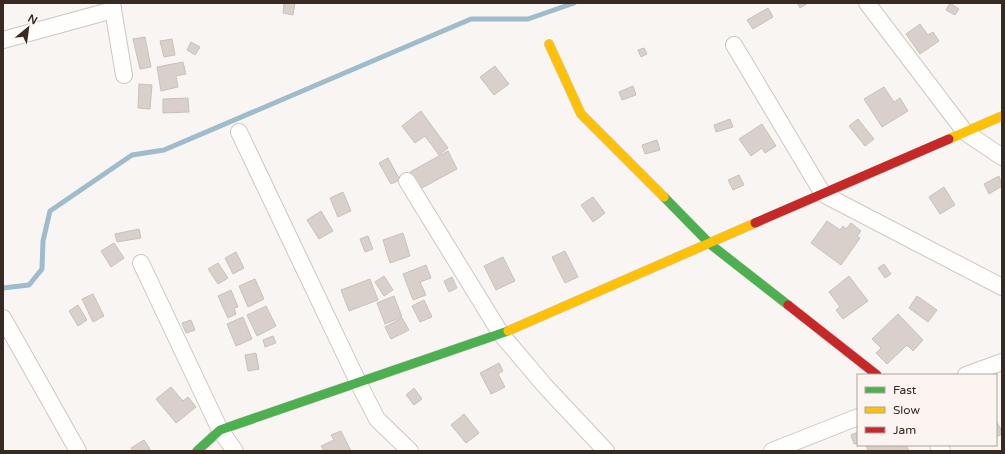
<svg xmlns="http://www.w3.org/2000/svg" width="1005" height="454" font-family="'Varela Round',sans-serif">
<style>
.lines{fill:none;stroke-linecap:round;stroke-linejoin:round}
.stream{stroke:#9ebccb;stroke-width:5}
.building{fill:#d9d0cb;stroke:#c9c1bd}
.street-casing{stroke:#cfc7c3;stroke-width:18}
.fast-casing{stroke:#cfc7c3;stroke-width:10}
.slow-casing{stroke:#cfc7c3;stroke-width:10}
.jam-casing{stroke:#cfc7c3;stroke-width:10}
.street{stroke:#fefefd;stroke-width:16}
.fast{stroke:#4caf50;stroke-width:9}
.slow{stroke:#ffc107;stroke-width:9}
.jam{stroke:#c62828;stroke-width:9}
</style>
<rect width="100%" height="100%" fill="#f8f5f3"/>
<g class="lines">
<!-- stream -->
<path class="stream" d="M3,288l26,-3 13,-16 1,-28 7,-30 82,-56 32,-5 307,-131h57l46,-16"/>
</g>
<!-- building -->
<g class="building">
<path d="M284,3h11l-2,12 -10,-2z"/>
<path d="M797,3h11l-8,5z"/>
<path d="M950,3l9,6 -4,6 -9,-5z"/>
<path d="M768,8l5,9 -20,12 -6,-9z"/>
<path d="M920,24l8,11 5,-3 6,9 -19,13 -14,-20z"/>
<path d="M145,37l6,30 -11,2 -7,-30z"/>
<path d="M172,39l3,16 -11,2 -4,-16z"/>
<path d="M191,42l9,5 -5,8 -8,-5z"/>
<path d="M644,48l3,6 -6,3 -3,-7z"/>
<path d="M183,62l3,12 -10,2 2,11 -17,4 -4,-24z"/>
<path d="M495,66l14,18 -15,11 -14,-18z"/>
<path d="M139,84l13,1 -2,24 -12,-1z"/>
<path d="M633,86l3,9 -14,5 -3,-8z"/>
<path d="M884,87l10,15 6,-4 8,13 -26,16 -18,-28z"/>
<path d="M188,98l1,14 -26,1v-14z"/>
<path d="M421,111l27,37 -9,7 -14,-19 -10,7 -13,-17z"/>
<path d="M730,119l3,8 -17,5 -2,-7z"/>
<path d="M858,119l16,20 -9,7 -16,-20z"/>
<path d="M762,124l14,22 -11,7 -3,-5 -11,8 -12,-17z"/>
<path d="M657,140l3,10 -15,4 -3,-9z"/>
<path d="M448,151l9,18 -37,20 -10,-17z"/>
<path d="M388,158l12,22 -9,4 -12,-21z"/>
<path d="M739,175l5,10 -11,5 -5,-10z"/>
<path d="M999,176l3,10 -13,8 -5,-10z"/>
<path d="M944,187l11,18 -15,9 -11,-17z"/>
<path d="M343,192l8,19 -13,6 -8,-19z"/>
<path d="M593,197l12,16 -12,9 -12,-17z"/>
<path d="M321,211l12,20 -14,8 -12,-19z"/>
<path d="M827,221l13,9 3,-4 3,3 5,-6 10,8 -4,5 3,2 -19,27 -30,-22z"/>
<path d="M139,229l2,9 -24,4 -2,-8z"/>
<path d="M403,233l7,23 -20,7 -7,-23z"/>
<path d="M368,236l5,13 -8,3 -5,-13z"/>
<path d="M114,243l10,15 -13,9 -10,-16z"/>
<path d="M565,251l13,26 -13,6 -13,-26z"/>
<path d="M236,252l8,16 -11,6 -8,-16z"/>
<path d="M503,257l12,24 -19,9 -12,-24z"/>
<path d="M218,263l10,15 -10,6 -10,-15z"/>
<path d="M884,264l7,10 -6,4 -7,-10z"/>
<path d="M426,265l5,13 -11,4 6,13 -13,5 -10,-26z"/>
<path d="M384,276l9,14 -9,6 -9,-14z"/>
<path d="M849,276l19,25 -25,18 -7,-9 4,-3 -11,-15z"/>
<path d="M452,277l5,11 -8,4 -5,-11z"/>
<path d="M255,279l9,20 -16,8 -9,-21z"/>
<path d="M370,279l8,21 -29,11 -8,-21z"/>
<path d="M231,290l7,17 -4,1 2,6 -8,4 -10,-22z"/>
<path d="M93,294l11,22 -11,6 -11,-23z"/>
<path d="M394,296l8,21 -17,7 -8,-21z"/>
<path d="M917,296l20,14 -9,12 -19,-14z"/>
<path d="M424,300l8,17 -12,5 -8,-16z"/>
<path d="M78,305l9,15 -9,6 -9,-15z"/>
<path d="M266,306l10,20 -19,10 -10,-21z"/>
<path d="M898,314l25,26 -10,11 -6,-6 -20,19 -11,-11 5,-5 -9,-9z"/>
<path d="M243,317l9,22 -16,7 -9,-22z"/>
<path d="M402,318l7,12 -18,9 -6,-12z"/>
<path d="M191,320l4,10 -9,3 -4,-10z"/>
<path d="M273,336l3,7 -11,4 -2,-7z"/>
<path d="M256,353l3,16 -11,2 -3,-16z"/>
<path d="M499,363l4,8 -5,3 7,13 -14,7 -11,-21z"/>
<path d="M171,387l12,14 5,-4 8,10 -20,16 -20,-24z"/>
<path d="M414,388l8,11 -8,6 -8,-10z"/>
<path d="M464,414l15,19 -13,10 -15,-18z"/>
<path d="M996,421l6,10v3l-6,3z"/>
<path d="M341,431l10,20h-27l-3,-5 13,-6 -3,-5z"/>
<path d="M858,432v11l-4,1 -3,-9z"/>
<path d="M144,440l6,9 -3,2h-14l-2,-3z"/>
<path d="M866,445h40l3,6h-41z"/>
</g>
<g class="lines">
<!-- street casing -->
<g class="street-casing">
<g id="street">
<path d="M112,3l12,72"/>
<path d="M867,3l98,129 37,25"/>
<path d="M3,40l110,-30"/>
<path d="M734,45l89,149 179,93"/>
<path d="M239,132l119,250 19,37 33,32"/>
<path d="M407,181l94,153 44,52 61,65"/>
<path d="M141,263l79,167 15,21"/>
<path d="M3,318l75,133"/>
<path d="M966,375l36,-13"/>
<path d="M938,445l4,6"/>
<path d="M772,451l86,-34"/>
</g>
</g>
<!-- fast casing -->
<g class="fast-casing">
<g id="fast">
<path d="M664,197l46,47 78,61"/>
<path d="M197,451l23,-21 288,-99"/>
</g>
</g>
<!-- slow casing -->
<g class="slow-casing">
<g id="slow">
<path d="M549,44l32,70 83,83"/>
<path d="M949,139l53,-23"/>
<path d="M508,331l247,-108"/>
</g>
</g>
<!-- jam casing -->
<g class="jam-casing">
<g id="jam">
<path d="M755,223l194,-84"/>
<path d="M788,305l89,70"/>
</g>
</g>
<!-- street -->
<use href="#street" class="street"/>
<!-- fast -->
<use href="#fast" class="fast"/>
<!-- slow -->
<use href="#slow" class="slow"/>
<!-- jam -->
<use href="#jam" class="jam"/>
</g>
<!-- border -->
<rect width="1005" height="454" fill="none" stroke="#362a22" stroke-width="8"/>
<!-- legend -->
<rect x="857" y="374" width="140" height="72" fill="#fbf4f0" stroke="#aca39e"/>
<rect x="865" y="387" width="20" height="6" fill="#4caf50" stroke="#aca39e"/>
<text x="893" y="394" font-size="12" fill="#362a22">Fast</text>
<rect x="865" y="407" width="20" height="6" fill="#ffc107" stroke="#aca39e"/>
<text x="893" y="414" font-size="12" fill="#362a22">Slow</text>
<rect x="865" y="427" width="20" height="6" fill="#c62828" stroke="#aca39e"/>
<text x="893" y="434" font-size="12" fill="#362a22">Jam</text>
<!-- north arrow -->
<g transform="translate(28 28) rotate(29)" stroke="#fbf4f0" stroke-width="3" paint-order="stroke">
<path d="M0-3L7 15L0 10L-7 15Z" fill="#362a22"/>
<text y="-6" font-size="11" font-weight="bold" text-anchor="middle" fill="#362a22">N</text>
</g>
</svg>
